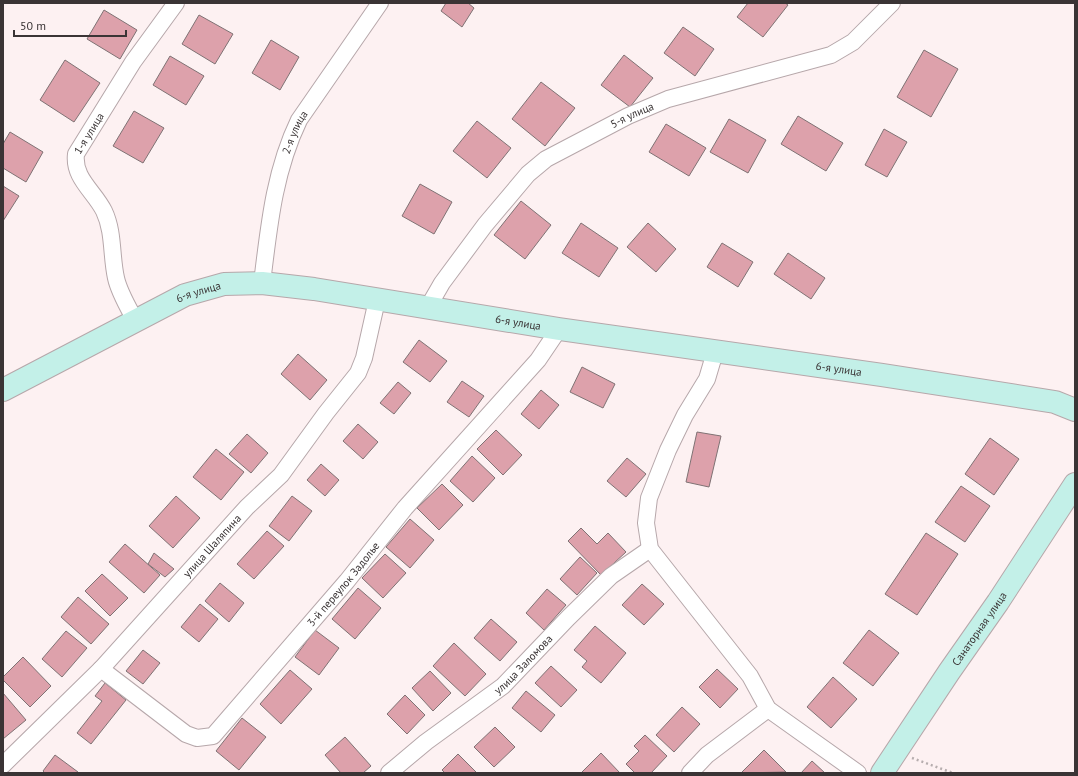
<svg xmlns="http://www.w3.org/2000/svg" width="1078" height="776" font-family="'PT Sans',sans-serif">
<style>
.building{fill:#dda1ab;stroke:#7f7274}
.lines{fill:none;stroke-linecap:round;stroke-linejoin:round}
.street-casing{stroke:#b6a7aa;stroke-width:18}
.secondary-casing{stroke:#b6a7aa;stroke-width:24}
.path{stroke:#b6adae;stroke-width:2.5;stroke-dasharray:2 3;stroke-linecap:butt}
.street{stroke:#fff;stroke-width:16}
.secondary{stroke:#c3f0e8;stroke-width:22}
.labels{text-anchor:middle;stroke-width:4;stroke-linejoin:round;paint-order:stroke}
.street-label{font-size:11px;fill:#3a3435;stroke:#fdf1f2}
</style>
<rect width="100%" height="100%" fill="#fdf1f2"/>
<!-- building -->
<g class="building">
<path d="M446,3h22l6,5 -12,19 -21,-16z"/>
<path d="M748,3h37l3,2 -25,32 -26,-20z"/>
<path d="M104,10l33,20 -17,29 -33,-20z"/>
<path d="M199,15l34,19 -18,30 -33,-20z"/>
<path d="M683,27l31,22 -19,27 -31,-23z"/>
<path d="M271,40l28,17 -19,33 -28,-17z"/>
<path d="M924,50l34,19 -27,48 -34,-20z"/>
<path d="M624,55l29,23 -23,29 -29,-22z"/>
<path d="M170,56l34,20 -18,29 -33,-20z"/>
<path d="M65,60l35,23 -26,39 -34,-22z"/>
<path d="M541,82l34,26 -30,38 -33,-27z"/>
<path d="M134,111l30,17 -21,35 -30,-17z"/>
<path d="M798,116l45,27 -17,28 -45,-27z"/>
<path d="M729,119l37,21 -18,33 -38,-21z"/>
<path d="M477,121l34,27 -24,30 -34,-27z"/>
<path d="M666,124l40,24 -17,28 -40,-24z"/>
<path d="M884,129l23,13 -20,35 -22,-12z"/>
<path d="M10,132l33,20 -17,30 -23,-14v-24z"/>
<path d="M420,184l32,18 -18,32 -32,-18z"/>
<path d="M3,186l16,10 -16,25z"/>
<path d="M521,201l30,24 -26,34 -31,-24z"/>
<path d="M581,223l37,25 -19,29 -37,-24z"/>
<path d="M648,223l28,26 -20,23 -29,-25z"/>
<path d="M722,243l31,19 -15,25 -31,-20z"/>
<path d="M788,253l37,25 -14,21 -37,-25z"/>
<path d="M419,340l28,21 -17,21 -27,-20z"/>
<path d="M298,354l29,26 -17,20 -29,-26z"/>
<path d="M582,367l33,17 -12,24 -33,-16z"/>
<path d="M462,381l22,15 -15,21 -22,-15z"/>
<path d="M398,382l13,11 -17,21 -14,-11z"/>
<path d="M541,390l18,15 -20,24 -18,-15z"/>
<path d="M358,424l20,18 -15,17 -20,-18z"/>
<path d="M496,430l26,25 -19,20 -26,-26z"/>
<path d="M697,432l24,4 -12,51 -23,-5z"/>
<path d="M247,434l21,19 -17,20 -22,-19z"/>
<path d="M990,438l29,21 -25,36 -29,-21z"/>
<path d="M216,449l28,23 -23,28 -28,-23z"/>
<path d="M472,456l23,22 -22,24 -23,-21z"/>
<path d="M627,458l19,16 -20,23 -19,-16z"/>
<path d="M321,464l18,16 -14,16 -18,-16z"/>
<path d="M442,484l21,21 -24,25 -22,-22z"/>
<path d="M961,486l29,20 -25,36 -30,-20z"/>
<path d="M176,496l24,22 -27,30 -24,-22z"/>
<path d="M292,496l20,15 -23,30 -20,-15z"/>
<path d="M410,519l24,21 -24,28 -24,-21z"/>
<path d="M581,528l16,16 11,-11 18,19 -25,23 -33,-34z"/>
<path d="M267,531l17,15 -30,33 -17,-15z"/>
<path d="M926,533l32,21 -41,61 -32,-21z"/>
<path d="M125,544l35,31 -16,18 -35,-31z"/>
<path d="M154,553l20,16 -9,8 -17,-13z"/>
<path d="M385,554l21,19 -23,25 -21,-20z"/>
<path d="M580,557l17,16 -20,22 -17,-16z"/>
<path d="M102,574l26,24 -18,18 -25,-25z"/>
<path d="M220,583l24,20 -15,19 -24,-21z"/>
<path d="M642,584l22,20 -20,21 -22,-20z"/>
<path d="M358,588l23,20 -26,31 -23,-20z"/>
<path d="M547,589l19,16 -22,25 -18,-17z"/>
<path d="M78,597l31,27 -18,20 -30,-27z"/>
<path d="M200,604l18,15 -19,23 -18,-15z"/>
<path d="M491,619l26,23 -17,19 -26,-23z"/>
<path d="M595,626l31,27 -25,30 -19,-16 5,-6 -13,-11z"/>
<path d="M315,630l24,18 -20,27 -24,-18z"/>
<path d="M869,630l30,23 -26,33 -30,-23z"/>
<path d="M66,631l21,17 -25,29 -20,-18z"/>
<path d="M454,643l32,31 -21,22 -32,-30z"/>
<path d="M143,650l17,13 -17,21 -17,-13z"/>
<path d="M23,657l28,29 -21,21 -27,-27v-3z"/>
<path d="M551,666l26,24 -16,17 -26,-24z"/>
<path d="M717,669l21,20 -18,19 -21,-21z"/>
<path d="M290,670l22,19 -31,35 -21,-20z"/>
<path d="M430,671l21,22 -18,18 -21,-23z"/>
<path d="M833,677l24,22 -26,29 -24,-21z"/>
<path d="M105,683l21,17 -35,44 -14,-11 25,-32 -7,-5z"/>
<path d="M526,691l29,24 -14,17 -29,-24z"/>
<path d="M3,693l23,27 -23,19z"/>
<path d="M405,695l20,20 -18,19 -20,-20z"/>
<path d="M682,707l18,17 -26,28 -18,-17z"/>
<path d="M242,718l24,19 -27,33 -23,-19z"/>
<path d="M495,727l20,20 -21,20 -20,-20z"/>
<path d="M645,735l22,21 -16,17h-16l-9,-9 13,-13 -5,-5z"/>
<path d="M345,737l26,29 -8,7h-22l-16,-18z"/>
<path d="M764,750l22,22 -45,1z"/>
<path d="M601,753l19,20h-39z"/>
<path d="M458,754l19,19h-32l-3,-3z"/>
<path d="M55,755l23,17 -1,1h-32l-2,-2z"/>
<path d="M812,761l13,12h-24z"/>
</g>
<g class="lines">
<!-- street casing -->
<g class="street-casing">
<g id="street">
<path id="s1" d="M262,283c7,-57 12,-111 37,-163l81,-117"/>
<path id="s2" d="M427,309l15,-26 43,-58 43,-51 18,-15 82,-43 40,-17 163,-44 22,-13 39,-39"/>
<path id="s3" d="M135,320c-7,-13 -16,-28 -19,-42 -5,-22 -2,-46 -12,-67 -10,-20 -31,-33 -28,-57l57,-92 43,-59"/>
<path d="M715,352l-8,27 -22,36 -17,35 -19,48 -3,25 4,26 100,127 18,33 90,64"/>
<path id="s4" d="M101,669l85,65 11,4 16,-2 134,-155 58,-73 133,-148 21,-31"/>
<path id="s5" d="M3,765l98,-96 146,-162 34,-32 45,-62 32,-40 6,-15 13,-58"/>
<path id="s6" d="M389,773l37,-31 77,-56 65,-68 43,-42 39,-27"/>
<path d="M690,773l17,-18 61,-46"/>
</g>
</g>
<!-- secondary casing -->
<g class="secondary-casing">
<g id="secondary">
<path id="s7" d="M3,390l182,-95 39,-11 38,-1 52,6 245,40 323,46 173,27 20,8"/>
<path id="s8" d="M882,773l67,-101 49,-70 77,-118"/>
</g>
</g>
<!-- path -->
<path class="path" d="M912,758l41,15"/>
<!-- street -->
<use href="#street" class="street"/>
<!-- secondary -->
<use href="#secondary" class="secondary"/>
</g>
<g class="labels">
<!-- street labels -->
<g class="street-label">
<text dy="4" stroke="none"><textPath href="#s2" startOffset="289">5-я улица</textPath></text>
<text dy="4" stroke="none"><textPath href="#s3" startOffset="204">1-я улица</textPath></text>
<text dy="4" stroke="none"><textPath href="#s1" startOffset="155">2-я улица</textPath></text>
<text dy="4" stroke="none"><textPath href="#s7" startOffset="219">6-я улица</textPath></text>
<text dy="4" stroke="none"><textPath href="#s7" startOffset="543">6-я улица</textPath></text>
<text dy="4" stroke="none"><textPath href="#s7" startOffset="867">6-я улица</textPath></text>
<text dy="4" stroke="none"><textPath href="#s5" startOffset="303">улица Шаляпина</textPath></text>
<text dy="4" stroke="none"><textPath href="#s4" startOffset="335">3-й переулок Задолье</textPath></text>
<text dy="4" stroke="none"><textPath href="#s8" startOffset="174">Санаторная улица</textPath></text>
<text dy="4" stroke="none"><textPath href="#s6" startOffset="173">улица Заломова</textPath></text>
</g>
</g>
<!-- border -->
<rect width="1078" height="776" fill="none" stroke="#3a3435" stroke-width="8"/>
<!-- scale -->
<path d="M14 30v6h112v-6" fill="none" stroke="#3a3435" stroke-width="2"/>
<text x="20" y="30" font-size="12" fill="#3a3435" stroke="#fdf1f2" stroke-width="3" paint-order="stroke">50 m</text>
</svg>
